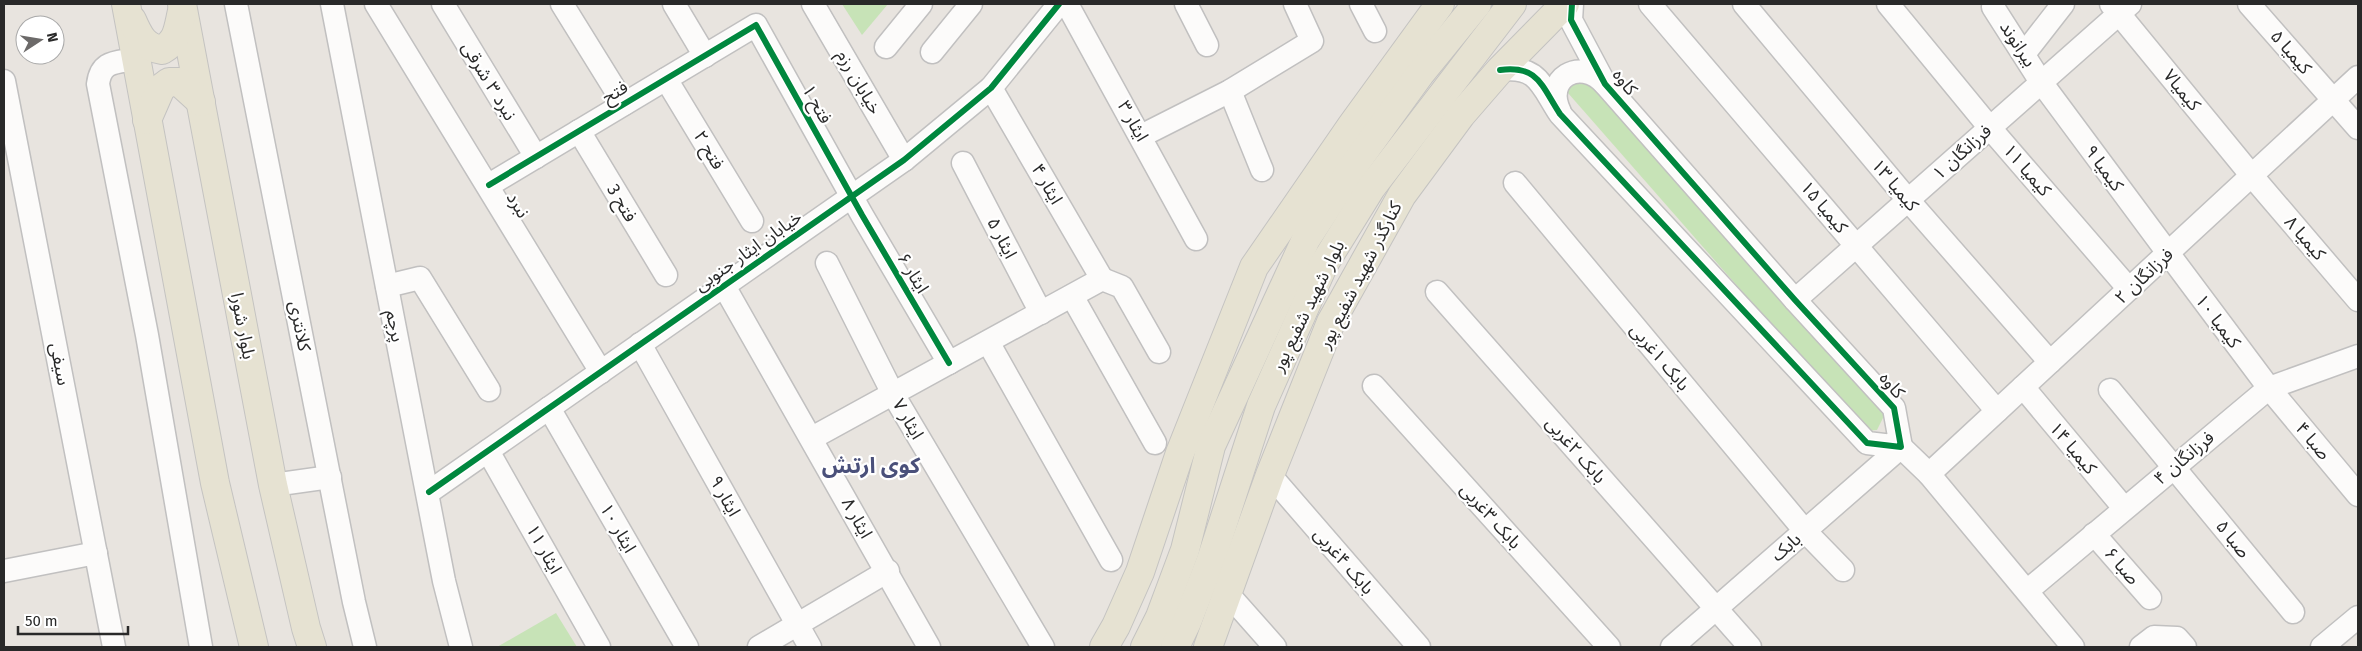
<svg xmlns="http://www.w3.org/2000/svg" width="2362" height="651" font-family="'Fira Sans','Noto Sans Arabic',sans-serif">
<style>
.green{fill:#c7e3b7}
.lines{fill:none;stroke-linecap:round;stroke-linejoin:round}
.minor-casing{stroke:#c1c0c0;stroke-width:25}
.major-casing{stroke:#c4c3c1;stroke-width:30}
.minor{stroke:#fcfbfa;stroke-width:22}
.major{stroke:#e6e2d2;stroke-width:28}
.cycleway-casing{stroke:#fff;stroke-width:9}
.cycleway{stroke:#00873e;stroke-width:6}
.labels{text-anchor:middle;stroke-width:4.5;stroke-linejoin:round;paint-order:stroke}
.street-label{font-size:18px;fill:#292929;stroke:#fff}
.district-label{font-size:22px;font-weight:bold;fill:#4a507a;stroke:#fff}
</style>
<rect width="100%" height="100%" fill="#e8e4df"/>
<!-- green -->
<g class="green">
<path d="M842,4h46l-26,31z"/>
<path d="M1585,73l300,341 -8,16 -11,1 -6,-5 -292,-333 -2,-8z"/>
<path d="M556,613l21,34h-80z"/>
</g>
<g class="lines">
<!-- minor casing -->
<g class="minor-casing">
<g id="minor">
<path d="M236,4l118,598 11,45"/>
<path d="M332,4l112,577 17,66"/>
<path d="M376,4l225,368"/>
<path d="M443,4l93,153"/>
<path d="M562,4l62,100"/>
<path d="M674,4l31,52"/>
<path d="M813,4l91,156"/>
<path d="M1067,4l129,235"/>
<path d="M1186,4l21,41"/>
<path d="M1361,4l14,27"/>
<path d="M1650,4l347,407"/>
<path d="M1744,4l164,196 142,162"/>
<path d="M1888,4l102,124 139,161"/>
<path d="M2111,4l141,172 106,124"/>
<path d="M2249,4l109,124"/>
<path d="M1993,7l48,75 127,171 101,135 89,107"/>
<path d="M886,47l35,-43"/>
<path d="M932,52l39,-48"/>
<path d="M2024,54l39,-50"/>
<path d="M136,59c-20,4 -35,1 -38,25l49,251 54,312"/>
<path d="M1500,70c38,-5 41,15 60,44l307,329 34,4 -7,-39 -99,-108 -190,-216 -34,-64 1,-16"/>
<path d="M666,79l86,142"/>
<path d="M4,81l110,566"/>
<path d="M991,88l111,191"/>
<path d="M1230,91l32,79"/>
<path d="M1560,112c-17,-33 20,-56 45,-28"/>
<path d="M579,131l87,144"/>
<path d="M1141,136l89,-45 82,-50 -17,-37"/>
<path d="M963,163l78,150"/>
<path d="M1515,183l290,348 38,39"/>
<path d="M489,185l267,-160 106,190 87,148"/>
<path d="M827,263l66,131 150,253"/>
<path d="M1102,279l20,8 37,65"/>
<path d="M387,286l33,-8 69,112"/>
<path d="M724,286l205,361"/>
<path d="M1437,292l313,355"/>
<path d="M1072,296l83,147"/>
<path d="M1795,300l335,-296"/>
<path d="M988,342l123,218"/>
<path d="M640,344l170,303"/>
<path d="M1374,386l235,261"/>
<path d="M2023,387l101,121"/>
<path d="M2110,390l183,222"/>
<path d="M549,408l138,239"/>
<path d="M812,438l290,-159"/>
<path d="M488,451l111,196"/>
<path d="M1929,474l429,-397"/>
<path d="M1270,475l149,172"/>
<path d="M273,485l57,-8"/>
<path d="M429,492l475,-332 87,-72 68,-84"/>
<path d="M2094,534l56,64"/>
<path d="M4,571l92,-18"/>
<path d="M2027,591l242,-203 89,-32"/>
<path d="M1228,594l47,53"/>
<path d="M759,647l129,-76"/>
<path d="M1672,647l229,-200 28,27 144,173"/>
<path d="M2141,647l13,-10 23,1 8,9"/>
<path d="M2322,647l36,-30"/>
</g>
</g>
<!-- major casing -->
<g class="major-casing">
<g id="major">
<path d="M126,4l89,479 39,164"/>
<path d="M182,4l91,481 33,143 6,19"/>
<path d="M132,20c7,16 12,27 30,30 16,-9 16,-22 20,-39"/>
<path d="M147,120l14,-32 8,-6h10l22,20"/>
<path d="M1104,647l12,-21 24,-54 40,-119 74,-186 98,-142 88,-121"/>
<path d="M1145,647l15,-30 25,-67 26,-104 95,-207 51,-78 63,-87 57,-70"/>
<path d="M1175,647l12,-25 24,-62 50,-154 63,-142 47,-76 141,-184"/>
<path d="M1208,647l62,-172 61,-153 71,-127 59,-80 39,-45 65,-66"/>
</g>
</g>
<!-- minor -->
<use href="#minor" class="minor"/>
<!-- major -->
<use href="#major" class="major"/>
<!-- cycleway casing -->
<g class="cycleway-casing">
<g id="cycleway">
<path d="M1500,70c38,-5 41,15 60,44l307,329 34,4 -7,-39 -99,-108 -190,-216 -34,-64 1,-16"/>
<path d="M489,185l267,-160 106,190 87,148"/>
<path d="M429,492l475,-332 87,-72 68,-84"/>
</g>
</g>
<!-- cycleway -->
<use href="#cycleway" class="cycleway"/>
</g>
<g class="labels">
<!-- street labels -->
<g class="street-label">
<text transform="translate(2018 44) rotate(57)" y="6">بیرانوند</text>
<text transform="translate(2291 52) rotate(49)" y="6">کیمیا ۵</text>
<text transform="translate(489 81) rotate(59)" y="6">نبرد ۳ شرقی</text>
<text transform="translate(859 82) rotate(60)" y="6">خیابان رزم</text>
<text transform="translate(1625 82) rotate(52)" y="6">کاوه</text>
<text transform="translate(2182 90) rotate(51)" y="6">کیمیا۷</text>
<text transform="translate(615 92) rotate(-31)" y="6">فتح</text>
<text transform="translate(817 104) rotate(61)" y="6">فتح ۱</text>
<text transform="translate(1133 121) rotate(61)" y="6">ایثار ۳</text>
<text transform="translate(709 150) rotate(59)" y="6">فتح ۲</text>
<text transform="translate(1962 152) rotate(-42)" y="6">فرزانگان ۱</text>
<text transform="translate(2104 168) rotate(54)" y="6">کیمیا ۹</text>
<text transform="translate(2027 170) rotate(49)" y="6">کیمیا ۱۱</text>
<text transform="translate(1047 184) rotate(60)" y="6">ایثار ۴</text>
<text transform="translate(1895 185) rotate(50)" y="6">کیمیا ۱۳</text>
<text transform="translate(622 203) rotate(59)" y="6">فتح 3</text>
<text transform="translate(518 205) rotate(59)" y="6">نبرد</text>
<text transform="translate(1824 207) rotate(50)" y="6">کیمیا ۱۵</text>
<text transform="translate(1002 238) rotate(63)" y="6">ایثار ۵</text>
<text transform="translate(2305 238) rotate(49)" y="6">کیمیا ۸</text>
<text transform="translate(748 251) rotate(-35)" y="6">خیابان ایثار جنوبی</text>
<text transform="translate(913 273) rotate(59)" y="6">ایثار ۶</text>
<text transform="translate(1360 275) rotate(-63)" y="6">کنارگذر شهید شفیع پور</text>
<text transform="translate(2144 276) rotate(-43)" y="6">فرزانگان ۲</text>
<text transform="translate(1308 306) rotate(-64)" y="6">بلوار شهید شفیع پور</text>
<text transform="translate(2218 321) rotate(53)" y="6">کیمیا ۱۰</text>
<text transform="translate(243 326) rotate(79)" y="6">بلوار شورا</text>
<text transform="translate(300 326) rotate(79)" y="6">کلانتری</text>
<text transform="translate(395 326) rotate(79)" y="6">پرچم</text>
<text transform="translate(1660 357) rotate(50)" y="6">بابک ۱غربی</text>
<text transform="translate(60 364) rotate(79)" y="6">سیفی</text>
<text transform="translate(1892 385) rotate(50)" y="6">کاوه</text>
<text transform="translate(908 419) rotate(60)" y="6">ایثار ۷</text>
<text transform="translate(2313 441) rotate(50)" y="6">صبا ۴</text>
<text transform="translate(2073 448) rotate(50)" y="6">کیمیا ۱۴</text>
<text transform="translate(1576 450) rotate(49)" y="6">بابک ۲غربی</text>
<text transform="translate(2184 458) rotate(-40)" y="6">فرزانگان ۴</text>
<text transform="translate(725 496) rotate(61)" y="6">ایثار ۹</text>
<text transform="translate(1491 516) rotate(48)" y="6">بابک ۳غربی</text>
<text transform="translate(857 518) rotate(61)" y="6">ایثار ۸</text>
<text transform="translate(618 528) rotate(60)" y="6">ایثار ۱۰</text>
<text transform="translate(2233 539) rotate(51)" y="6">صبا ۵</text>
<text transform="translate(1786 547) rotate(-41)" y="6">بابک</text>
<text transform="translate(544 549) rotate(61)" y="6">ایثار ۱۱</text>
<text transform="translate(1344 561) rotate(49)" y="6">بابک ۴غربی</text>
<text transform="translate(2122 566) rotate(49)" y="6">صبا ۶</text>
</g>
<!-- district labels -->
<g class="district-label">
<text x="871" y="473">کوی ارتش</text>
</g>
</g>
<!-- border -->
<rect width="2362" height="651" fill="none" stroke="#292929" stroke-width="10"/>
<!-- north arrow -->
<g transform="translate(40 40) rotate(78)"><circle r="24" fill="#ffffff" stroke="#a9a9a9"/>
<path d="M0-4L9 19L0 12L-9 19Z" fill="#6c6a69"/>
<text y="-8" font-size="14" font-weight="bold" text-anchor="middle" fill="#292929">N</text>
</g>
<!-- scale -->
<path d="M18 626v8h110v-8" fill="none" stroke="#292929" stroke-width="2.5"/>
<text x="25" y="626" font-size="15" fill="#292929" stroke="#ffffff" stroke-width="4" paint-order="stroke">50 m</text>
</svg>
